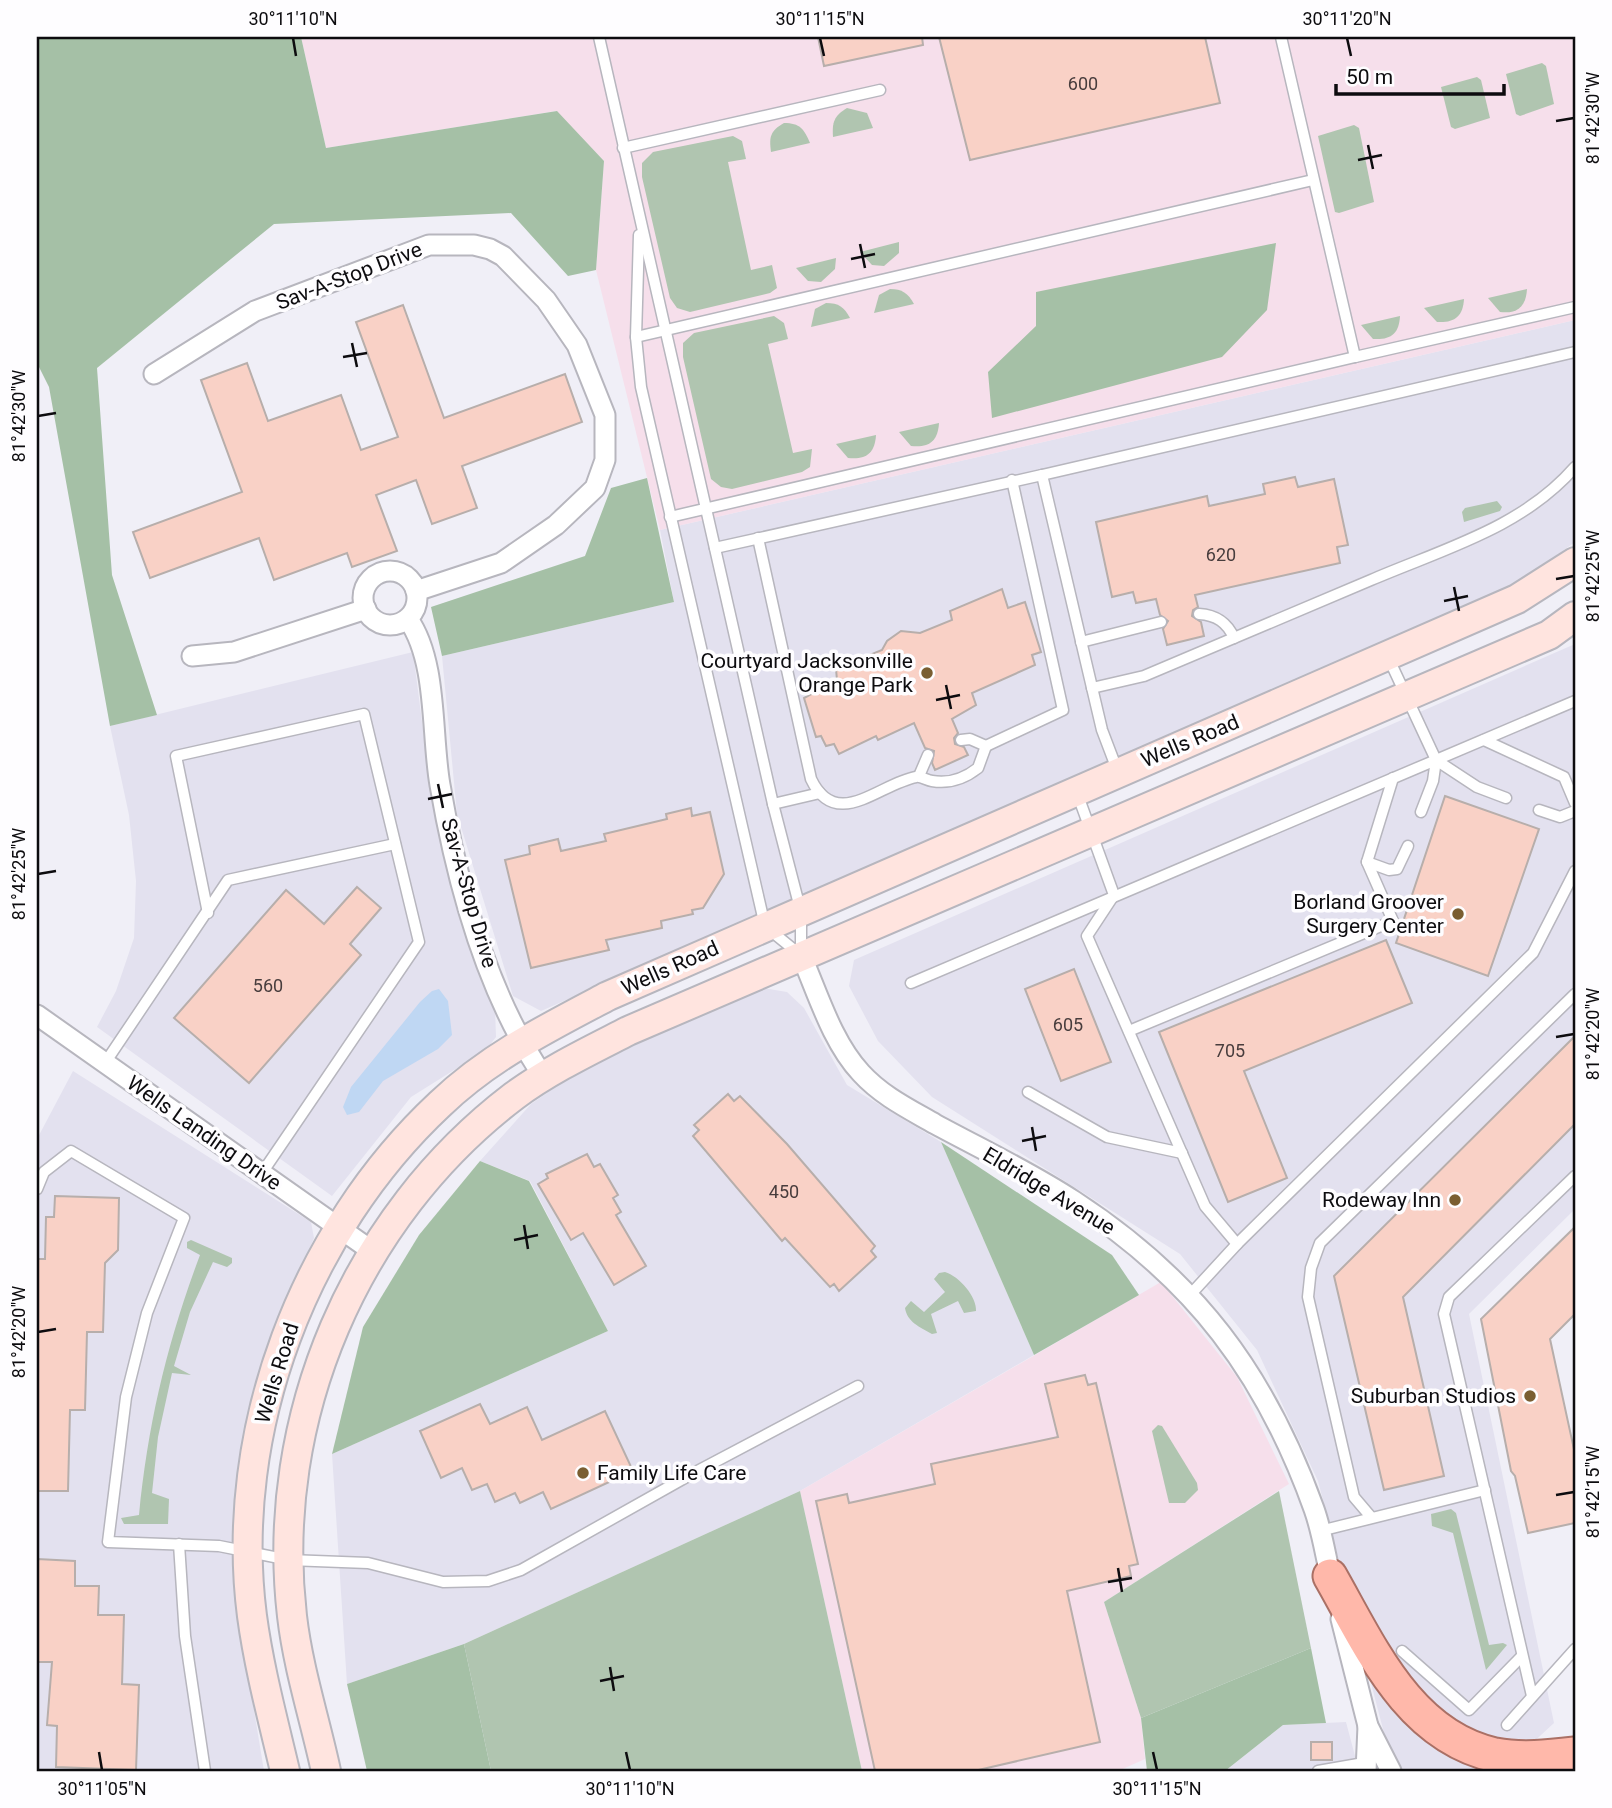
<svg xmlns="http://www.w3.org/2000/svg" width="1612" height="1808" font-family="Roboto,sans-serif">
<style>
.built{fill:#e3e1ef}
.industrial{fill:#f6dfeb}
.green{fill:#b0c5b0}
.forest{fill:#a5c0a6}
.water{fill:#bfd7f3}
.building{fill:#f9d1c6;stroke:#b7aeab;stroke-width:2}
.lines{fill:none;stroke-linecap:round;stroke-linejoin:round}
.service-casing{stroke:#b7b6be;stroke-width:13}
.minor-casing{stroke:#b7b6be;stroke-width:23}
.secondary-casing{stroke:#b7b6be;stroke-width:32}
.trunk-casing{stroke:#aa7065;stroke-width:37}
.service{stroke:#fff;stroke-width:10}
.minor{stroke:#fff;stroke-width:19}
.secondary{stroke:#ffe4df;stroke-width:28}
.trunk{stroke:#ffb8aa;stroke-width:33}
.ticks{fill:none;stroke:#0d0c0f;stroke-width:2.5}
.poi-dot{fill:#7a5e31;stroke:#fefdff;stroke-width:2.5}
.labels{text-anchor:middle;stroke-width:7;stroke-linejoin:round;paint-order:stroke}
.number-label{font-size:18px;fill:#483d3d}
.street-label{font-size:21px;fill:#0d0c0f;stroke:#fefdff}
.poi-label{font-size:21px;fill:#0d0c0f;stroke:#fefdff;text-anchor:end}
.neatline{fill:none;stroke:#0d0c0f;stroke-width:2.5}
.ticks-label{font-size:18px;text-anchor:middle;fill:#0d0c0f}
</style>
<rect width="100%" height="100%" fill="#f0eff7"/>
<!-- built -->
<g class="built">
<path d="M1575,320v222l-58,42 -976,427 -28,-15 -56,-182 -15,-158 232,-54 -14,-72z"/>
<path d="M1575,644v565l-106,105 85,409 -52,48h-108l-76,-290 -61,-131 -77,-96 -248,-157 -54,-56 -29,-55 5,-26z"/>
<path d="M413,652l19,147 19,80 44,129 1,29 -10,13 -75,47 -79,99 -235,-169 19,-36 18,-53 2,-57 -7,-66 -19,-89z"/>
<path d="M763,988l24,4 17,16 43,77 94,57 93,213 -234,136 -336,153 -117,40 -15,-230 276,-123 -78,-150 -50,-20 51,-57 72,-50z"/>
<path d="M73,1071l238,151 3,16 -31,77 -33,98 -17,169 31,189h-227v-632z"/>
<path d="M1346,1722l13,49h-134l58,-46z"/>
</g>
<!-- industrial -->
<g class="industrial">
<path d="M301,37h1274v283l-915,210 -64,-260 8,-109 -48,-50 -230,37z"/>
<path d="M1161,1282l76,95 52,107 -185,118 37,116 4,41 -27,12h-256l-62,-280z"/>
</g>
<!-- green -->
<g class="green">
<path d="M1542,63l4,3 8,38 -34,12 -4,-2 -10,-40z"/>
<path d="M1477,77l4,3 9,38 -35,11 -4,-2 -10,-40z"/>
<path d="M847,108l20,5 6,15 -40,9c-1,-15 1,-21 14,-29z"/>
<path d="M784,123c16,0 20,6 26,20l-39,9c-2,-15 -1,-21 13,-29z"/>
<path d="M1354,125l5,3 15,74 -35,11 -4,-1 -17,-76z"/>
<path d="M733,136l9,5 4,18 -18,3 23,108 21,-5 5,23 -7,5 -80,19 -13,-4 -7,-10 -28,-121v-14l11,-11z"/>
<path d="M899,242v11l-15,13 -12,-1 -12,-13z"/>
<path d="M836,258l-1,11 -14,13 -13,-1 -12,-13z"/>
<path d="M890,289c12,0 18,4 24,15l-40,9 5,-18z"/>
<path d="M1527,289c-1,18 -10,25 -27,23l-12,-14z"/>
<path d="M1464,299c-1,18 -10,24 -27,23l-13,-14z"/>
<path d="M826,303c13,0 18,4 24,15l-39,9 4,-18z"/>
<path d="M774,316l10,7 4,16 -20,5 25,109 19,-4 -2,18 -8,5 -70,17 -11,-2 -10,-8 -28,-122v-14l11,-10z"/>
<path d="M1400,316c-1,18 -9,24 -27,23l-12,-14z"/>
<path d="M939,423c-1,18 -10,25 -28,23l-12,-14z"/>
<path d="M876,435c-1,18 -10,25 -28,23l-12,-14z"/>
<path d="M1497,501l5,6 -2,4 -36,11 -2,-10 3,-4z"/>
<path d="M191,1240l41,18v5l-5,4 -14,-5 -23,50 -16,54 17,9 -19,-2 -14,64 -6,56 17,6 -1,25h-44l-3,-6 18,-3c9,-92 28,-172 61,-260l-13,-7v-6z"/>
<path d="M945,1272c14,4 32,25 31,39l-12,2 -6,-12 -27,13 6,19 -5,1c-12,-7 -25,-12 -27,-26l6,-7 13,11 21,-20 -11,-13 5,-6z"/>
<path d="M1158,1425l4,1 35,57 1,7 -13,13h-16l-17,-72z"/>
<path d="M800,1491l62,280h-371l-27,-127z"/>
<path d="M1279,1491l32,157 -170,70 -37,-116z"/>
<path d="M1451,1509l5,4 33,132 14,-2 4,2 -21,25 -33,-137 -21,-7 -1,-12z"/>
</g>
<!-- forest -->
<g class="forest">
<path d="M37,37h264l25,111 231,-37 47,50 -8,109 -28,6 -57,-63 -237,11 -177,144 15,207 45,140 -47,11 -61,-339 -12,-24z"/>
<path d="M1276,243l-9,67 -45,47 -230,61 -4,-46 48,-46v-34z"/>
<path d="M647,478l27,124 -232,54 -11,-49 154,-51 26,-68z"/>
<path d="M941,1142l171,113 27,40 -105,60z"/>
<path d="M480,1161l49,20 79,150 -276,123 31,-127 56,-92z"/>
<path d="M464,1644l27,127h-124l-20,-87z"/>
<path d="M1311,1648l15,75 -43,2 -58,46h-78l-6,-53z"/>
</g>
<!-- water -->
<path class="water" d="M439,989l9,12 4,34 -14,14 -55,32 -24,31 -12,3 -4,-8 8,-20 69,-85 12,-11z"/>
<!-- building -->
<g class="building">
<path d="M818,37h104l1,8 -99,21z"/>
<path d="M939,37h266l15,66 -250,57z"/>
<path d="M403,305l41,113 121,-44 17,48 -120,44 15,42 -45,16 -16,-44 -40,15 21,56 -45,16 -5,-14 -73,27 -15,-42 -109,40 -17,-46 109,-40 -41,-112 46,-17 21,58 73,-26 20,55 37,-13 -42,-115z"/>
<path d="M1295,477l3,10 36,-8 14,66 -11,2 3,16 -145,32 3,12 -5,3 -1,6 9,6 3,14 -37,9 -4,-16 5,-8 -8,-6 -4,-16 -20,4 -3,-11 -21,5 -16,-75 111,-26 2,10 56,-12 -2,-10z"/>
<path d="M1002,589l6,19 17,-6 16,50 -9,3 3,10 -63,28 4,12 -24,14 6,14 -4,5 1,6 9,3 4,8 -33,15 -3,-7 2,-12 -9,-3 -11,-25 -36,17 -2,-4 -37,18 -5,-10 -8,2 -5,-10 -5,1 -12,-39 33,-18 -1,-11 46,-19 5,-9 14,-10 19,2 32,-13 -2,-9z"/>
<path d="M1445,796l94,33 -51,147 -92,-33z"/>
<path d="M691,808l1,8 18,-4 14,62 -21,34 -11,2 1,4 -32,7 1,7 -56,12 3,10 -78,18 -26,-108 25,-6 -1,-8 29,-7 3,12 45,-10 -2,-7 63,-15 -1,-5z"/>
<path d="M357,887l24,21 -31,36 11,11 -112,128 -75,-65 112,-128 38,34z"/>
<path d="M1386,940l26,63 -168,68 43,107 -59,24 -69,-170z"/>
<path d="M1074,969l37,93 -50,19 -36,-92z"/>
<path d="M1575,1036v88l-172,173 41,179 -60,14 -50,-214z"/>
<path d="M728,1094l6,7 6,-5 47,48 88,102 -4,5 5,6 -37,34 -5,-7 -4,3 -45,-49 -3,3 -89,-105 6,-6 -5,-5z"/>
<path d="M587,1154l7,13 6,-3 18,31 -5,3 8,14 -5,3 30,51 -32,19 -31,-52 -12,7 -33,-56 10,-6 -2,-4z"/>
<path d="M55,1196l64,2 -1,52 -13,13 -2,69h-16l-2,78h-15l-2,81h-31v-232h8l1,-42h8z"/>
<path d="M1575,1227v87l-25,25 25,115v69l-47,10 -13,-57 -4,-5 -30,-152z"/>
<path d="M1085,1375l3,10 8,-2 42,181 -9,2 2,10 -64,15 33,151 -126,29h-99l-59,-270 31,-7 2,9 86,-19 -4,-20 127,-27 -13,-53z"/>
<path d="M480,1404l10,20 37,-17 15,33 63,-29 28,60 -82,38 -8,-17 -23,11 -5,-10 -20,9 -8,-18 -15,6 -10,-22 -21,10 -21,-47z"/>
<path d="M37,1559l38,2v25h24l-1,29h26l-2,69 17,1 -3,85 -80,-3 1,-41 -10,-1 5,-63h-15z"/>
<rect x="1311" y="1742" width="21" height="18"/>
</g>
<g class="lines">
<!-- service casing -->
<g class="service-casing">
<g id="service">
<path d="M599,37l174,767 28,108v43"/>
<path d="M1281,37l74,320 220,-50"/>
<path d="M623,148l257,-58"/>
<path d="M639,235l-3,102 5,50 124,539 33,27"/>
<path d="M636,337l677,-157"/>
<path d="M670,517l685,-160"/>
<path d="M758,538l53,241c25,53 68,5 105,-2 5,-1 10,3 16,4 17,3 32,-2 46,-13l8,-22"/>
<path d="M715,548l327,-73"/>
<path d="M1199,614c17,1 28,8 35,24"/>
<path d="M1081,642l80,-20"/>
<path d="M1388,657l48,103 139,-59"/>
<path d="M1092,688l52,-12c75,-32 151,-64 227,-96 72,-31 151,-52 204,-113"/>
<path d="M961,740l9,-1 16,7"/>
<path d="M1484,740l80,37 11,26"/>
<path d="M986,746l77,-36 -51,-230"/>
<path d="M1436,760l41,27 29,11"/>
<path d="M1118,772l-16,-42 -60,-255 533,-123"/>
<path d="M919,776l9,-21"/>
<path d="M1077,793l37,102"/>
<path d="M773,804l47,-11"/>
<path d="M1539,810l21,7 15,-6"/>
<path d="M1421,812l12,-31 3,-21"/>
<path d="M1367,862l22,8 8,-1 11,-23"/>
<path d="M1114,895l-27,41 118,270 32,38"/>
<path d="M208,913l-32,-157 188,-42 55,228 -157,231"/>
<path d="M911,983l525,-223"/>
<path d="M1129,1031l264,-110 -26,-59 26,-84"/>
<path d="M105,1063l123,-183 167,-36"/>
<path d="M1028,1092l79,45 75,16"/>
<path d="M37,1189l7,-17 27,-21 113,67 -37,95 -21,84 -18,145 111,4 70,14 79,3 75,19 45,-1 33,-11 169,-95 168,-89"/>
<path d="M1190,1295l47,-51 296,-291 42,-82"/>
<path d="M1371,1517l-17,-20 -46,-200 3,-29 9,-25 255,-249"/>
<path d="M1320,1531l165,-41"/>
<path d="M179,1544l6,92 20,135"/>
<path d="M1402,1651l67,59 53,-54"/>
<path d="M1532,1696l-88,-382 5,-17 126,-121"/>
<path d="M1507,1725l68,-76"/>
<path d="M1318,1771l46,-8"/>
</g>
</g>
<!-- minor casing -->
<g class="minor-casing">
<g id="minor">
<path d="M154,374l101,-63 174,-66h45l16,4 13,7 43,44 31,45 28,70v45l-10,28 -39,37 -55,38 -85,28"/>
<circle cx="390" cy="598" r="27"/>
<path d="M408,619c30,43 23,115 32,166 17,99 46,207 103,291"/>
<path d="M192,656l42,-4 132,-43"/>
<path d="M801,955c17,39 31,87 60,118 21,23 48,36 74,51 46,25 95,48 139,77 121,79 191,172 240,308 9,25 12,52 19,77"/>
<path d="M37,1015l335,236"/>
<path d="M1341,1619l27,107 23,45"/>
<path d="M1366,1771l2,-45"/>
</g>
</g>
<!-- secondary casing -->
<g class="secondary-casing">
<g id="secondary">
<path d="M285,1771c-12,-51 -26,-103 -33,-155 -24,-186 52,-385 188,-512 49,-47 109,-77 168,-108l909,-397 58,-37"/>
<path d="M326,1771c-11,-51 -28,-103 -34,-155 -23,-198 63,-399 222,-520 35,-26 75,-45 114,-65l921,-396 26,-19"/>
</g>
</g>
<!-- trunk casing -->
<g class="trunk-casing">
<path id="trunk" d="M1330,1576c40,70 78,160 165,179 26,5 54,2 80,-1"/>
</g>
<!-- service -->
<use href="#service" class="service"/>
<!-- minor -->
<use href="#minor" class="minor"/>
<!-- secondary -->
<use href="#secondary" class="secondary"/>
<!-- trunk -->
<use href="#trunk" class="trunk"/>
</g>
<!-- ticks -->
<path class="ticks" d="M293,38l3,18M820,38l4,18M1347,38l4,18M1556,121l18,-3M1368,145l5,24M1358,160l24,-5M860,244l5,24M851,259l24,-5M352,343l5,24M343,357l24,-4M38,416l18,-3M1556,579l18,-3M1454,587l5,24M1444,601l24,-5M946,685l5,24M936,700l24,-5M438,784l5,24M428,799l24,-5M38,874l18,-3M1556,1037l18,-3M1032,1127l4,24M1022,1141l24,-5M524,1225l4,24M514,1240l24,-5M38,1332l18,-3M1556,1495l18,-3M1118,1568l4,24M1108,1582l24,-4M610,1667l4,24M600,1681l24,-5M99,1752l3,18M626,1752l4,18M1153,1752l4,18"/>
<!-- markers -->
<g class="poi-dot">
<circle cx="927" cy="673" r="7"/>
<circle cx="1458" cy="914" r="7"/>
<circle cx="1455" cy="1200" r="7"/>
<circle cx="1530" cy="1396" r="7"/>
<circle cx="583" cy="1473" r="7"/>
</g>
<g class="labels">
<!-- number labels -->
<g class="number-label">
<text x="1083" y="90">600</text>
<text x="1221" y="561">620</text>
<text x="268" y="992">560</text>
<text x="1068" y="1031">605</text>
<text x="1230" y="1057">705</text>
<text x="784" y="1198">450</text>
</g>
<!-- street labels -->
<g class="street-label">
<text transform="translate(349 276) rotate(-21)" y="7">Sav-A-Stop Drive</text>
<text transform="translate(1190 741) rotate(-23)" y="7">Wells Road</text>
<text transform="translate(469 893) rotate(74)" y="7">Sav-A-Stop Drive</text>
<text transform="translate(670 968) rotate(-24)" y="7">Wells Road</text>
<text transform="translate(204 1133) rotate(35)" y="7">Wells Landing Drive</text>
<text transform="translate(1049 1191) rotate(31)" y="7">Eldridge Avenue</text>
<text transform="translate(277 1373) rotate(-73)" y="7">Wells Road</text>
</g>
<!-- poi labels -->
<g class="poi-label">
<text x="913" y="668">Courtyard Jacksonville<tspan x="913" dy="24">Orange Park</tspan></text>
<text x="1444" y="909">Borland Groover<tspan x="1444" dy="24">Surgery Center</tspan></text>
<text x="1441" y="1207">Rodeway Inn</text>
<text x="1516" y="1403">Suburban Studios</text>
<text x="597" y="1480" text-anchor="start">Family Life Care</text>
</g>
</g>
<!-- border -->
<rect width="1612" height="1808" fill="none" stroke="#fefdff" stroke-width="77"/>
<!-- scale -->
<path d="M1336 84v10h168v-10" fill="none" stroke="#0d0c0f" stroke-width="3.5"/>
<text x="1346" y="84" font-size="21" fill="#0d0c0f" stroke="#fefdff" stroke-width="5" paint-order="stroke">50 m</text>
<rect x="38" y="38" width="1536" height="1732" class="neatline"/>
<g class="ticks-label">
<text x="293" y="25">30°11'10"N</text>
<text x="820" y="25">30°11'15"N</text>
<text x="1347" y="25">30°11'20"N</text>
<text transform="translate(1593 118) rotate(-90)" y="6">81°42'30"W</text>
<text transform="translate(19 416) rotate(-90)" y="6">81°42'30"W</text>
<text transform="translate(1593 576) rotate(-90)" y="6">81°42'25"W</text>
<text transform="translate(19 874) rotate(-90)" y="6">81°42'25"W</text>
<text transform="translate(1593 1034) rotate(-90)" y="6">81°42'20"W</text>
<text transform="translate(19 1332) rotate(-90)" y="6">81°42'20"W</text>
<text transform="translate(1593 1492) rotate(-90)" y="6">81°42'15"W</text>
<text x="102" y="1795">30°11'05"N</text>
<text x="630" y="1795">30°11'10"N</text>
<text x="1157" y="1795">30°11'15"N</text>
</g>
</svg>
